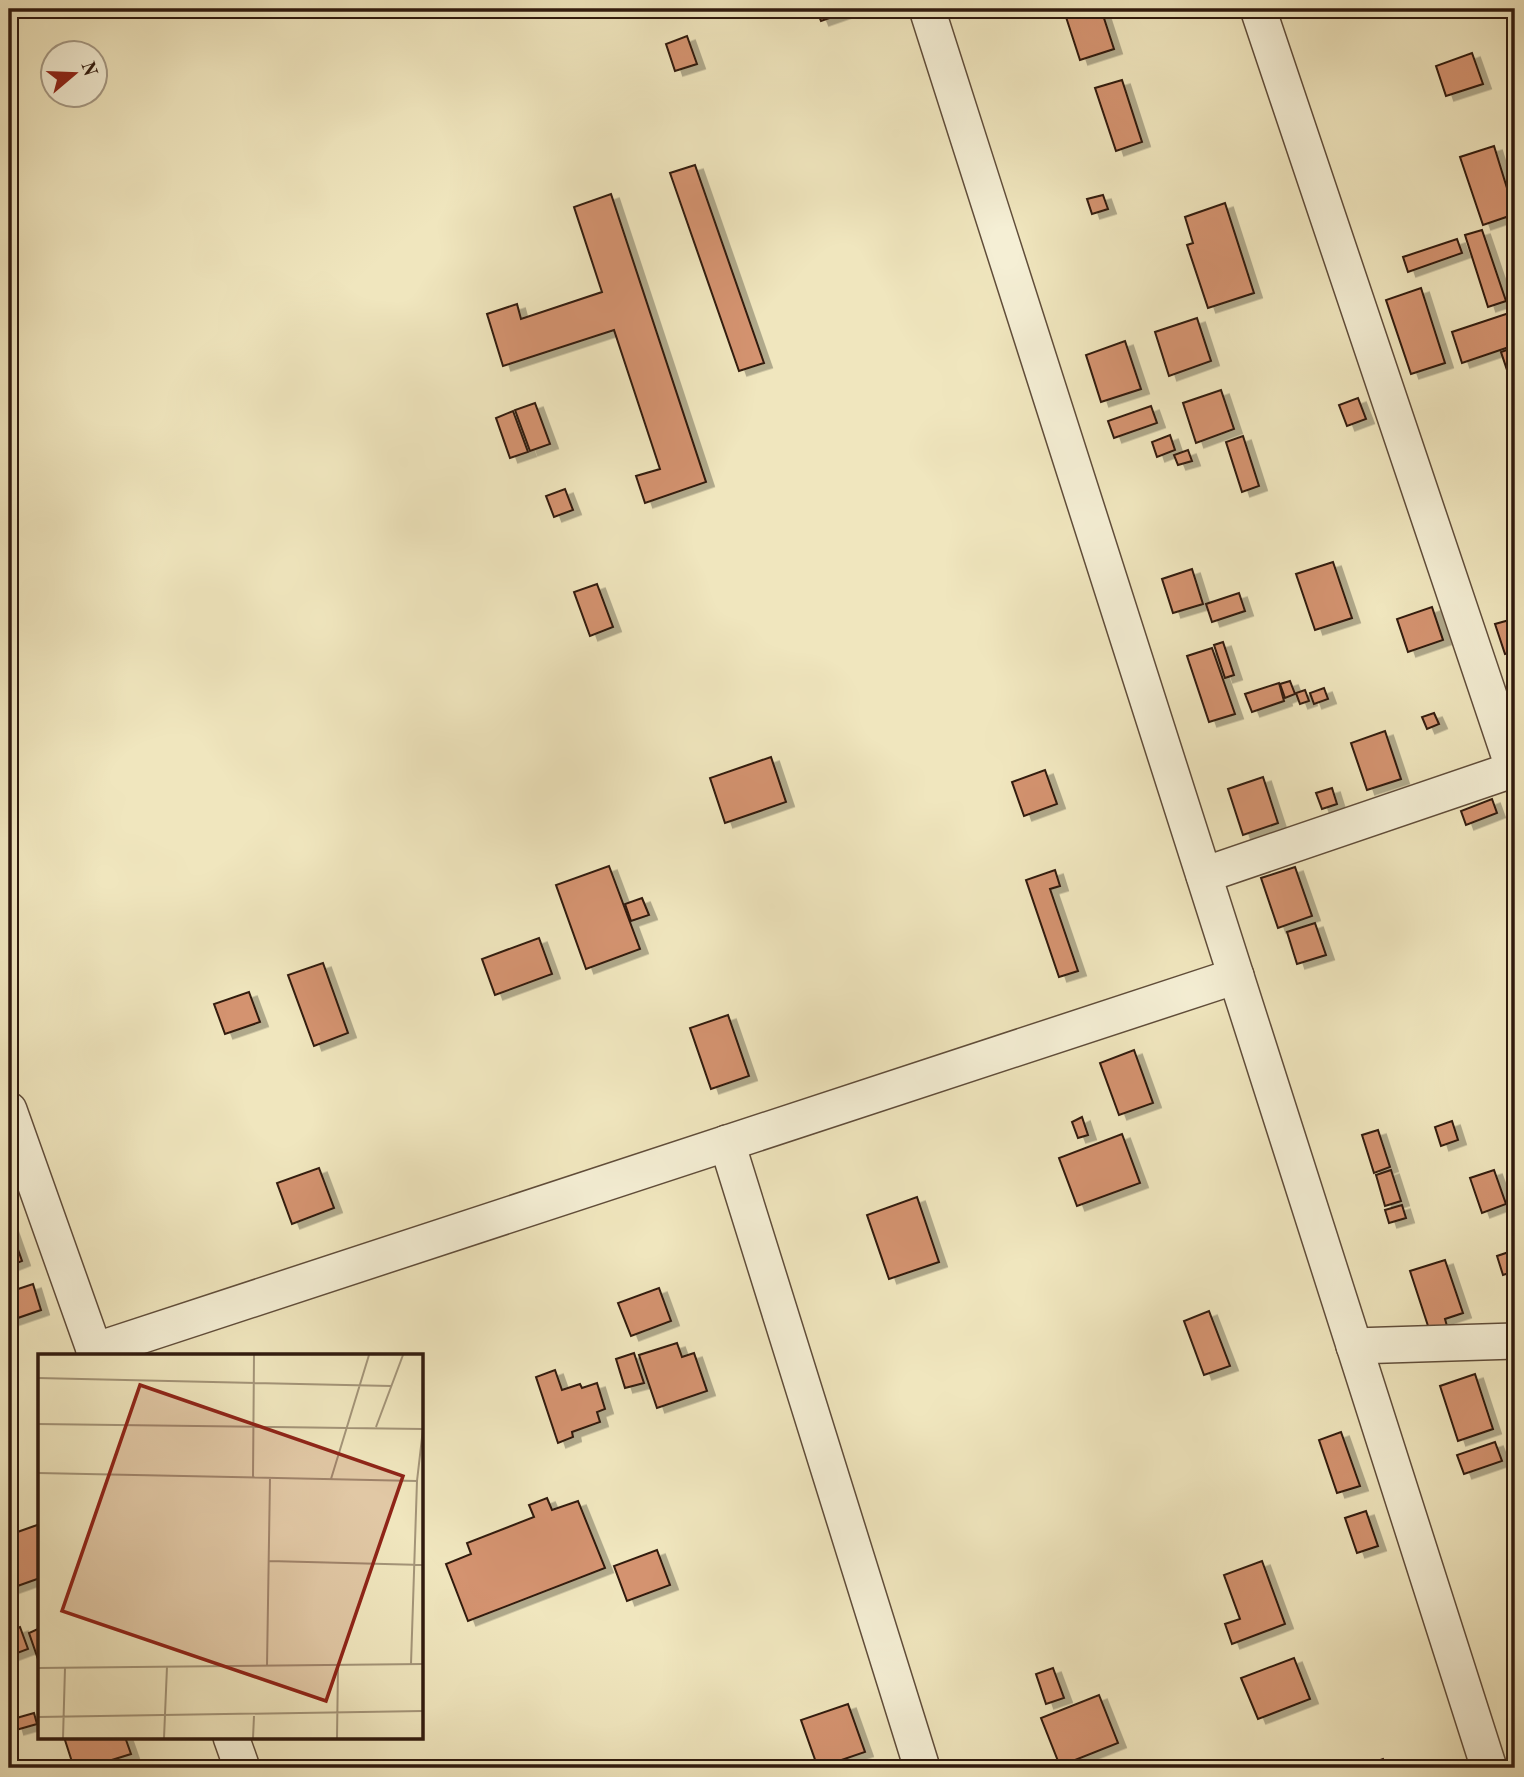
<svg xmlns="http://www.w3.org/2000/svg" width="1524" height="1777" font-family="'Old Standard TT',serif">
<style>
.building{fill:#d4936f;stroke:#301a0e;stroke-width:2;filter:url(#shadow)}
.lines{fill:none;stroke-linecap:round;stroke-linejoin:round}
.street-casing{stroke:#604d3a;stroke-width:38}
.street{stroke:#f5efd5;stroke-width:35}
.inset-road{fill:none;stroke:#a39478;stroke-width:2}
.view{fill:#8f2418;fill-opacity:0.15;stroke:#8f2418;stroke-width:3.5}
.inset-edge{fill:none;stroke:#301a0e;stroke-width:3.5}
</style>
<defs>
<filter id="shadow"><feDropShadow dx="8" dy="4.5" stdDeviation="0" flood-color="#0004"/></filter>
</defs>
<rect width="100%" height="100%" fill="#f0e6be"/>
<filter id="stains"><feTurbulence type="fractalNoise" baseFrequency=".00286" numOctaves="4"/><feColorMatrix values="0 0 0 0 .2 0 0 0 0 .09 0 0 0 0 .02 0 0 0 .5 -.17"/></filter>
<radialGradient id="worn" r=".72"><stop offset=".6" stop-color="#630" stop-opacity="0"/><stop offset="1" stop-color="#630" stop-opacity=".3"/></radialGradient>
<!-- building -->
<g class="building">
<path d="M816,9h39l-34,12z"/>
<path d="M1080,9h21l13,40 -34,11 -15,-46z"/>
<path d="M687,36l10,28 -22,7 -9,-27z"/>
<path d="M1472,53l11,31 -37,12 -10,-30z"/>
<path d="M1122,80l20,62 -26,9 -21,-63z"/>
<path d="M1494,146l21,68 -32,11 -23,-68z"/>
<path d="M695,165l69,198 -25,8 -69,-198z"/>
<path d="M611,194l95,288 -61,21 -9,-27 24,-7 -46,-139 -111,36 -16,-52 30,-10 4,15 81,-27 -28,-85z"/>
<path d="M1103,195l5,14 -16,5 -5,-15z"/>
<path d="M1225,203l29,90 -46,15 -21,-63 6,-2 -8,-26z"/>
<path d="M1482,230l24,71 -18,6 -23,-72z"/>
<path d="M1457,239l5,14 -54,19 -5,-15z"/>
<path d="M1421,288l24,75 -34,11 -25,-74z"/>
<path d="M1512,312l3,10v23l-53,18 -10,-31z"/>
<path d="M1197,318l14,43 -42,15 -14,-44z"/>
<path d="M1125,341l16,48 -40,13 -15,-47z"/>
<path d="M1515,347v47l-14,-42z"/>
<path d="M1221,390l13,39 -38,14 -13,-40z"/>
<path d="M1358,398l8,21 -19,7 -8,-21z"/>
<path d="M535,403l15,41 -20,7 -15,-41z"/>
<path d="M1151,406l6,17 -43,15 -6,-17z"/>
<path d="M513,411l15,41 -18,6 -14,-40z"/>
<path d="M1170,435l5,15 -18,7 -5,-15z"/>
<path d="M1243,436l16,50 -17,6 -16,-50z"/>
<path d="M1188,450l4,11 -14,4 -4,-10z"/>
<path d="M565,489l8,21 -19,7 -8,-21z"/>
<path d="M1333,562l19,56 -37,12 -19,-56z"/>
<path d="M1192,569l11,35 -30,9 -11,-34z"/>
<path d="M597,584l16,43 -23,9 -16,-44z"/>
<path d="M1239,593l6,18 -33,11 -6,-18z"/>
<path d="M1432,607l11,33 -35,12 -11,-33z"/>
<path d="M1513,619l2,8v24l-10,3 -10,-30z"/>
<path d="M1223,642l11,33 -9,3 -11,-33z"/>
<path d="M1212,648l23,66 -26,8 -22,-66z"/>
<path d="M1290,681l5,13 -10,4 -5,-14z"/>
<path d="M1279,683l5,18 -32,11 -7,-18z"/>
<path d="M1324,688l4,11 -14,5 -4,-11z"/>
<path d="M1305,690l4,11 -9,3 -4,-11z"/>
<path d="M1434,713l5,11 -12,5 -5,-12z"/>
<path d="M1385,731l16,48 -34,11 -16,-47z"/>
<path d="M771,757l15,45 -61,21 -15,-45z"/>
<path d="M1045,770l12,34 -33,12 -12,-34z"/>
<path d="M1263,777l15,46 -35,12 -15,-46z"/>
<path d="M1332,788l5,16 -15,5 -6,-16z"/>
<path d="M1492,799l5,14 -31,12 -5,-14z"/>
<path d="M609,866l31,83 -54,20 -30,-84z"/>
<path d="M1295,867l17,49 -34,12 -17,-50z"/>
<path d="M1055,870l5,16 -10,3 28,82 -19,6 -33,-97z"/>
<path d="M642,898l7,17 -18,6 -6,-17z"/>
<path d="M1315,923l11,32 -29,9 -10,-32z"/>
<path d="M539,938l13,36 -57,21 -13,-36z"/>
<path d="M323,963l25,70 -34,13 -26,-71z"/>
<path d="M249,992l11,30 -35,12 -11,-30z"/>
<path d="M728,1015l21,61 -38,13 -21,-61z"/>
<path d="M1134,1050l19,53 -34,12 -19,-52z"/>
<path d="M1082,1117l6,18 -10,3 -6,-16z"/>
<path d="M1452,1121l6,19 -17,6 -6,-19z"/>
<path d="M1378,1130l12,37 -16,6 -12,-38z"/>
<path d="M1122,1134l18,49 -63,23 -18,-48z"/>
<path d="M319,1168l15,40 -42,16 -15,-41z"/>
<path d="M1391,1170l10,31 -16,5 -9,-31z"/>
<path d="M1494,1170l12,34 -24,9 -12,-35z"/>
<path d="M917,1197l22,65 -50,17 -22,-64z"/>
<path d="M1402,1205l4,13 -17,5 -4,-13z"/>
<path d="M9,1224l13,37 -13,5z"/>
<path d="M1515,1250v21l-12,4 -6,-19z"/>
<path d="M1445,1260l18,53 -18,6 2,7 -17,6 -20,-61z"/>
<path d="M33,1284l8,26 -32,11v-29z"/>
<path d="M659,1288l12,33 -40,15 -13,-33z"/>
<path d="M1209,1311l21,55 -26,9 -20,-54z"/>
<path d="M677,1343l5,14 12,-4 13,38 -50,17 -18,-53z"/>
<path d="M634,1353l10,30 -19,5 -9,-29z"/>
<path d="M555,1370l7,20 18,-6 2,4 15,-5 8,26 -8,3 3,10 -28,10 1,5 -15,6 -22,-66z"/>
<path d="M1475,1374l18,55 -35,12 -18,-55z"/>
<path d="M1341,1432l19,54 -23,7 -18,-53z"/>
<path d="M1495,1442l7,19 -38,13 -7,-19z"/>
<path d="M547,1498l5,12 26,-9 27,67 -137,53 -22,-57 25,-10 -4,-11 67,-26 -5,-12z"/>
<path d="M1366,1511l12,35 -21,7 -12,-35z"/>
<path d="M40,1524v54l-31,11v-54z"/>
<path d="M657,1550l13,35 -43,16 -13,-35z"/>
<path d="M1262,1561l23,63 -53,20 -7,-20 15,-5 -16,-44z"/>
<path d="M20,1627l8,22 -19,7v-25z"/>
<path d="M40,1628v34h-1l-10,-29z"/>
<path d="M1294,1658l16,41 -52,20 -17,-41z"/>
<path d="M1053,1668l11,30 -18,6 -10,-30z"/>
<path d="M1099,1695l19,48 -58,23 -19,-48z"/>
<path d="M848,1704l17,48 -47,16 -17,-48z"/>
<path d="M34,1713l3,11 -21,6 -3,-11z"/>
<path d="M64,1737h61l6,17 -45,14h-12z"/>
<path d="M1383,1759l3,9h-28z"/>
</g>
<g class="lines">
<!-- street casing -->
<g class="street-casing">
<g id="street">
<path d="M927,9l562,1759"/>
<path d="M1258,9l257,764"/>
<path d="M1204,875l311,-106"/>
<path d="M9,1110l87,245"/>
<path d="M727,1143l195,625"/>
<path d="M1354,1346l161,-5"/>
<path d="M94,1351l1142,-375"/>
<path d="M231,1737l11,31"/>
</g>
</g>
<!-- street -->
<use href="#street" class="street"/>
</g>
<!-- overview -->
<g transform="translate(38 1354)">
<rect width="385" height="385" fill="#f0e6be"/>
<path class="inset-road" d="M0,24l353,8M0,70l385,5M338,73l27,-72M0,119l379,8M215,123l1,-122M293,125l38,-124M231,207l154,4M373,310l6,-183 6,-52M229,312l3,-189M0,314l385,-4M0,363l385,-6M25,384l2,-70M126,384l3,-71M215,384l1,-22M299,384l1,-73"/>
<path class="view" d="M102,31l263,91 -77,225 -264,-90z"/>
<rect width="385" height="385" class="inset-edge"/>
</g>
<!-- margin -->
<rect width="1524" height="1777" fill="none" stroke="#f0e6be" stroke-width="35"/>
<rect x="10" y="10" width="1503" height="1756" fill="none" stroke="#301a0e" stroke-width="3.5"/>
<rect x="18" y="18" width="1489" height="1742" fill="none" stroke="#301a0e" stroke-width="2"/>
<!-- north arrow -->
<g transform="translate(74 74) rotate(71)"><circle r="33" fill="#f5efd5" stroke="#a69a85" stroke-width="2"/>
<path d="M0-5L12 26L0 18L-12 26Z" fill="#8f2418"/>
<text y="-10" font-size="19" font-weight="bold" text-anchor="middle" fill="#301a0e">N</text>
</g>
<rect width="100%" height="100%" filter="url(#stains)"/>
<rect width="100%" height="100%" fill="url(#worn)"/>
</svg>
